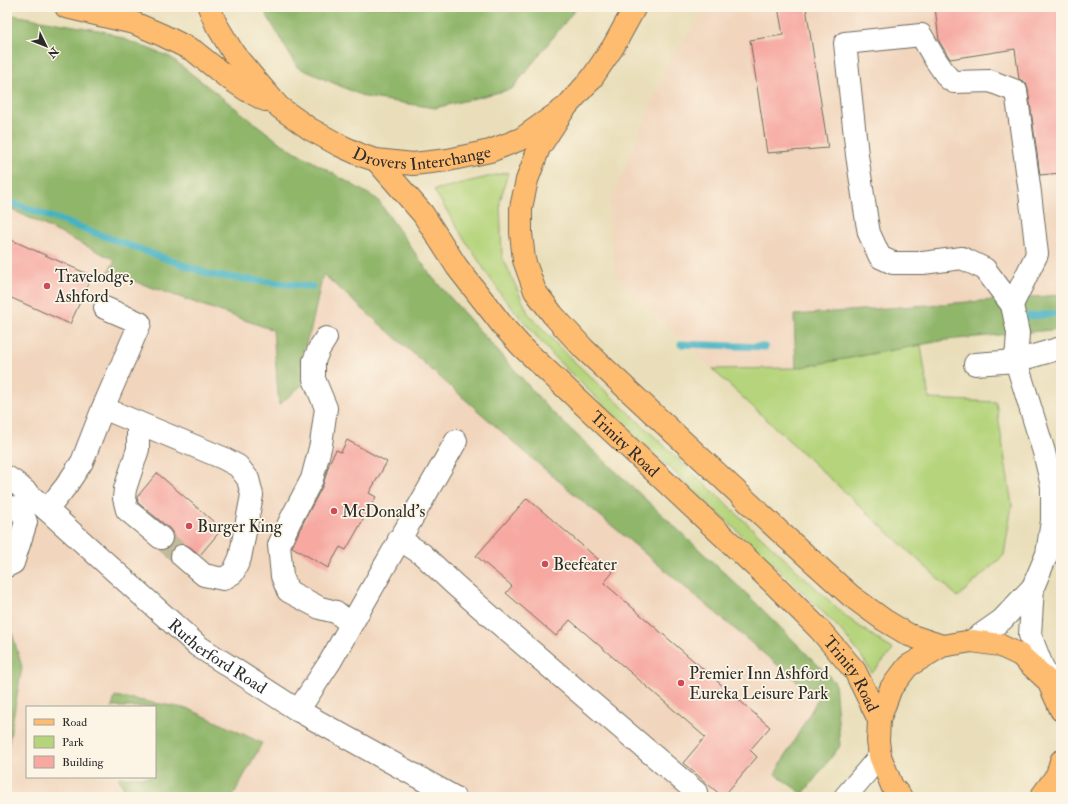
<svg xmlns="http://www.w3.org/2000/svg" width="1068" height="804" font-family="'IM FELL Double Pica',serif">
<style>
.built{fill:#f1d5bd;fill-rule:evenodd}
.green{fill:#b5d47b;stroke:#708053}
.forest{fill:#90b66b;stroke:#5e704b}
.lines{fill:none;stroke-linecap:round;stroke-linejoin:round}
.stream{stroke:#46b3c2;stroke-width:7}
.building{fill:#f6a8a1}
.minor-tunnel{stroke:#c3ba9d;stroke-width:22;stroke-dasharray:22 11;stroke-linecap:butt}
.minor-casing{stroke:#6e6a5d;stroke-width:24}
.major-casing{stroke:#6e6a5d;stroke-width:24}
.highway-casing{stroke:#6e6a5d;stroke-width:24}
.minor{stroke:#fff;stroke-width:22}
.major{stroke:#febc70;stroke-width:22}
.highway{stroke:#febc70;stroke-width:22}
.poi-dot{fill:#d1495b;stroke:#fcf5e5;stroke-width:1.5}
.labels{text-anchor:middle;stroke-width:3.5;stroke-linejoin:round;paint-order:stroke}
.street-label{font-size:17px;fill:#2b2b2b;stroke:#fcf5e5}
.poi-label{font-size:17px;fill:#2b2b2b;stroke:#fcf5e5;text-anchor:start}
</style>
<rect width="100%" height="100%" fill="#fcf5e5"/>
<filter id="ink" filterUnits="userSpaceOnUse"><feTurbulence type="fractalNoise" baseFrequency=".025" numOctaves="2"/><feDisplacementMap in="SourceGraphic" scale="8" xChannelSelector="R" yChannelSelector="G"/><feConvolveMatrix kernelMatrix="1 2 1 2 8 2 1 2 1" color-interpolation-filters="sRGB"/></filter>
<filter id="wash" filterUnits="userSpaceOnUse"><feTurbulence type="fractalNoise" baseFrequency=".012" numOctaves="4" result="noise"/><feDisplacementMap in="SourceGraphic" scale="16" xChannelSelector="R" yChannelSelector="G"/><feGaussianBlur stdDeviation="0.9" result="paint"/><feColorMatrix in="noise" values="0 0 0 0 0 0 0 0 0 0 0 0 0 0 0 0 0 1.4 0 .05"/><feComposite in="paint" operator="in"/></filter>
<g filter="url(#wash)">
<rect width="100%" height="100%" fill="#e9deb9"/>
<!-- built -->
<g class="built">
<path d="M708,7h353v288l-267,20 2,53 -84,1 -96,-93 -8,-69 62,-147z"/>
<path d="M7,206l316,68 212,187 283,238 -43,75 14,23h-782zM27,707h128v70h-128z"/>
</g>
<!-- green -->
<g class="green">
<path d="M508,172l-8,30 2,54 26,57 35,38 286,268 44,31 -21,23 -12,-19 -20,-25 -49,-48 -135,-126 -100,-96 -54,-63 -39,-59 -29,-47z"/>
<path d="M921,345l8,54 67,3 16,103 -8,50 -46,42 -246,-228 84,-1z"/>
</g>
<!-- forest -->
<g class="forest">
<path d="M262,7h315l-65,82 -77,19 -70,-11 -68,-30z"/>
<path d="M7,14l96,17 67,26 109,85 98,57 55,78 118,133 201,188 84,84 5,64 -37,48 -28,-20 43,-75 -283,-238 -212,-187 -12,55 -9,25 1,30 -24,21 -6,-75 -165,-58 7,-12 -108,-53z"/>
<path d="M1061,295v34l-115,11 -150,28 -2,-53z"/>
<path d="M7,630l5,3 10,34 -15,86z"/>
<path d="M115,696l74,13 73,34 -27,49 -4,5h-103l-10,-20h37v-70h-43z"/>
</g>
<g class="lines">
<!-- stream -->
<g class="stream">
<path d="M7,201l204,74 101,12"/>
<path d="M1022,317l39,-4"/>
<path d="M681,344l84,3"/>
</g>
</g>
<g id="blocks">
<!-- building -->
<g class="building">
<path d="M778,7h28l22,141 -61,5 -17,-113 33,-5z"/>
<path d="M935,7h126v166l-21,2 -12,-86 -2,-6 -7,-4 -4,-30 -65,10 -11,-18z"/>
<path d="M7,238l85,38 -22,48 -63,-28z"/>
<path d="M347,440l40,22 -18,31 7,4 -30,53 -6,-3 -12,21 -36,-21 9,-20 22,-42 7,-24 6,-11 5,2z"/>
<path d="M157,473l65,56 -22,26 -10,-8 -6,-3h-6l-5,4 -3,5 -4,-4 5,-3 2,-6v-7l-4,-5 -31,-25 -1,-6z"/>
<path d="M527,498l86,74 -9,11 166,144 -20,23 7,7 -34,40 -40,-34 22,-26 -135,-117 -14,16 -50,-43 6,-7 -36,-30z"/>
</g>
</g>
</g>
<g filter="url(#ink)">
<use href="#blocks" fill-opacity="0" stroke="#6e6a5d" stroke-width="1"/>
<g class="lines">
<!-- minor-tunnel -->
<path class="minor-tunnel" d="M161,538l21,18"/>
<!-- minor casing -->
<g class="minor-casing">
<g id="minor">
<path d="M1012,305l25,-51 -7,-61 -14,-102 -26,-10 -36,1 -6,-4 -13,-19 -14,-24 -76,8 12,112 10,67 2,11 11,24 13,6h30l39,-5 23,11 27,36 6,28 -2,28 28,91 8,34v35l-5,33 -14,33 -3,48 18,46"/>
<path d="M326,338l-7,11 -5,12v18l12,29 -5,36 -9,35 -22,42 -11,24 3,31 6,15 32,17 16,4 15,12"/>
<path d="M975,364l41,-3 45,-13"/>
<path d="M103,408l120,50 15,8 10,13 4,16 -12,63 -7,15 -10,6 -19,-4 -22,-19"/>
<path d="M138,423v26l-13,40 -1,9 3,12 34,28"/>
<path id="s1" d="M7,477l9,6 31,27 151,136 101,65 155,86"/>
<path d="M7,506l14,4 5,12 -13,41 -6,3"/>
<path d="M47,510l19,-24 16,-24 21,-54 37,-85 -35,-15"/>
<path d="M399,539l23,15 33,31 41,36 200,171"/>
<path d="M972,641l30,-21 31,-33"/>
<path d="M299,711l6,-11 25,-38 126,-221"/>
<path d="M845,797l35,-41"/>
</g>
</g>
<!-- major casing -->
<g class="major-casing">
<g id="major">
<path d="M565,108l-26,40 -12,32 -6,28v25l3,27 11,31 18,24 31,34 195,182 72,65 33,24 25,15 33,11"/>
<path id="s2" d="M376,160l47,54 34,53 46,59 18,20 251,236 48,48 35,41 24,49"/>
<path d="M901,797l-9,-11 -12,-30 -2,-15 1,-21 12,-32 17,-22 34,-20 30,-5 27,4 21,10 28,26 13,29"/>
<path d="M1041,797l16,-22 4,-14"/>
</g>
</g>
<!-- highway casing -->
<g class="highway-casing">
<g id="highway">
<path d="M66,7l68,16 28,12 32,16 30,24 24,16 17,9"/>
<path id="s3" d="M209,7l7,17 18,30 20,24 25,29 31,22 29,16 24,11 13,4 37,4 35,-4 42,-9 31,-12 45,-32 26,-29 21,-31 22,-40"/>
</g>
</g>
<!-- minor -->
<use href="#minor" class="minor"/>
<!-- major -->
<use href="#major" class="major"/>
<!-- highway -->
<use href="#highway" class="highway"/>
</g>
</g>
<!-- markers -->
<g class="poi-dot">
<circle cx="47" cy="286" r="4"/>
<circle cx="334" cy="511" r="4"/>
<circle cx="189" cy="526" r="4"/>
<circle cx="545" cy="564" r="4"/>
<circle cx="681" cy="683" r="4"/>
</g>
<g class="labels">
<!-- street labels -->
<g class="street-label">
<text dy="6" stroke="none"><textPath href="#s3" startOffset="280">Drovers Interchange</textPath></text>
<text dy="6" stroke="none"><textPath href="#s2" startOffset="379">Trinity Road</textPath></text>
<text dy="6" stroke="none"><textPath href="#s1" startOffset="277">Rutherford Road</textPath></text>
<text dy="6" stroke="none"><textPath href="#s2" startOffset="703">Trinity Road</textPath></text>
</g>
<!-- poi labels -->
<g class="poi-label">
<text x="55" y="282">Travelodge,<tspan x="55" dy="20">Ashford</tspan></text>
<text x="342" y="517">McDonald's</text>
<text x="197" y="532">Burger King</text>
<text x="553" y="570">Beefeater</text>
<text x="689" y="679">Premier Inn Ashford<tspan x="689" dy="20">Eureka Leisure Park</tspan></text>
</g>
</g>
<!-- margin -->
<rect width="1068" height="804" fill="none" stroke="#fcf5e5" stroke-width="24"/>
<!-- legend -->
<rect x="26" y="706" width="130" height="72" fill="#fcf5e5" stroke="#a8a49b"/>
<rect x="34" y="719" width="20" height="6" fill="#febc70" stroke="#a8a49b"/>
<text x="62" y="726" font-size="12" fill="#2b2b2b">Road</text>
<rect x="34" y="736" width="20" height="12" fill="#b5d47b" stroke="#a8a49b"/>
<text x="62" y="746" font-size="12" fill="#2b2b2b">Park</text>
<rect x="34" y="756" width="20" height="12" fill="#f6a8a1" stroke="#a8a49b"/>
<text x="62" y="766" font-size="12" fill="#2b2b2b">Building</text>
<!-- north arrow -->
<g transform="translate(46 46) rotate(133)" stroke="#fcf5e5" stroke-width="3" paint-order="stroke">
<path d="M0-3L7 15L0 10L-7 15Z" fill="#2b2b2b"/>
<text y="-6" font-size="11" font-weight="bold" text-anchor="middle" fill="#2b2b2b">N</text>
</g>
</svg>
